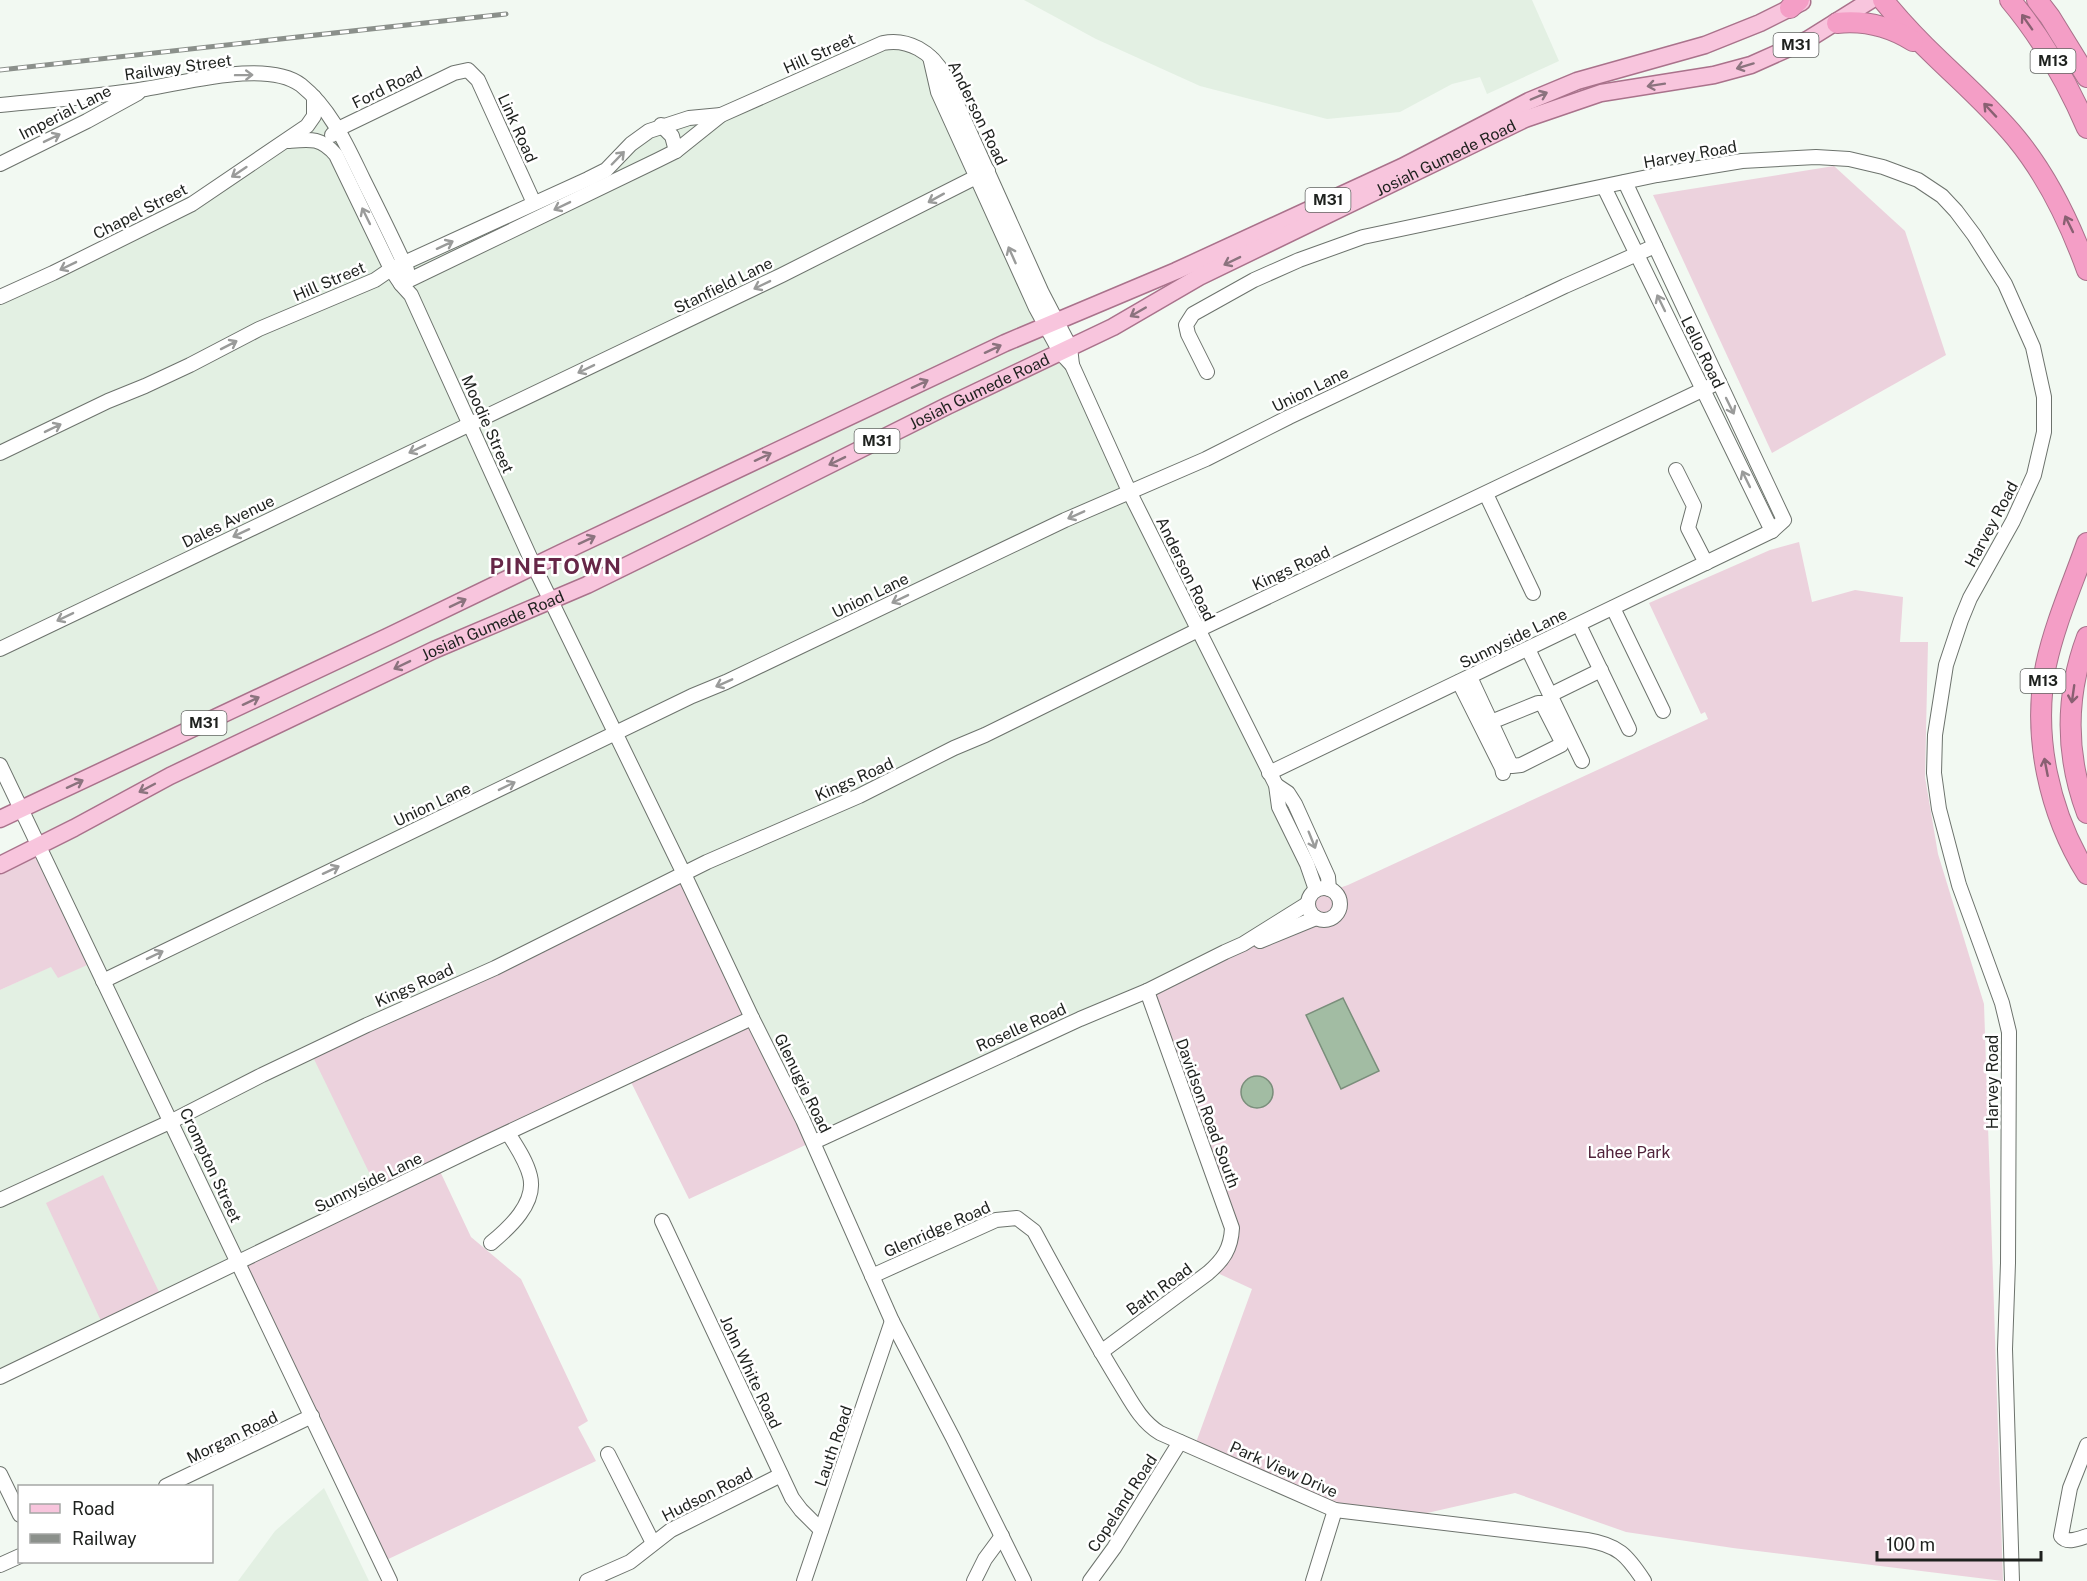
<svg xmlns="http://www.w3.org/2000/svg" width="2087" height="1581" font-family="'Public Sans',sans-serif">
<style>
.built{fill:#e3f0e3}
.green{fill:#ecd2dd}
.water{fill:#a2bca3;stroke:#7a8e7b;stroke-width:1.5}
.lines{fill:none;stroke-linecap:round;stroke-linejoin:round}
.minor-casing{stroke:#6d736d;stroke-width:16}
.major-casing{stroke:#a9728b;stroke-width:19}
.highway-casing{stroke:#a9728b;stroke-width:22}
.minor{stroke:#fff;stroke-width:14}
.major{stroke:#f8c5dd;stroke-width:16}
.highway{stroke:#f49ec6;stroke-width:20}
.rail-casing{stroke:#8b908b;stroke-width:5}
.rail{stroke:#fff;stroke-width:3;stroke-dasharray:9;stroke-linecap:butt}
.oneway{stroke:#896072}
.oneway2{stroke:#8b737e}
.oneway3{stroke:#9a9b9a}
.labels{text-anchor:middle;stroke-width:5;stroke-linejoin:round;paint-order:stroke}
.shield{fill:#fff;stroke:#626462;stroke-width:1.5}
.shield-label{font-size:15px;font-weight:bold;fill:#1e211e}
.street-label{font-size:16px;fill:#1e211e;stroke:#fff}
.park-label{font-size:16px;fill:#50223a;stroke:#fff}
.district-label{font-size:22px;font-weight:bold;letter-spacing:1.5px;fill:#662647;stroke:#fff}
</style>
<rect width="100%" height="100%" fill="#f2f9f2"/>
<!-- built -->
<g class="built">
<path d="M1024,0h508l27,61 -72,33 -7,-17 -28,7 -52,28 -73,7 -127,-33 -104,-47z"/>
<path d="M883,43l36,6 140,304 216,433 40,104 -8,18 2,4 -162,79 -333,150 -62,-123 -752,359v-387l52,-24 42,-5 -94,-197v-467l193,-92 115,-79 7,-29 90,167 201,-94 25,-26z"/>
<path d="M324,1488l45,93h-131l37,-50z"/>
</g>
<!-- green -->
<g class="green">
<path d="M1834,166l71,65 41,124 -174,98 -119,-258z"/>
<path d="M1799,542l13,60 43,-12 48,7 -3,45h28l-3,135 13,77 46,150 19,577 -270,-33 -107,-16 -111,-39 -110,25 -70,-8 -141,-62 58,-159 -41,-19 20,-42 -84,-237 162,-79c-3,-9 -1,-16 6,-22h18l15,-5 360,-166 -3,-7 -4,2 -52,-111 121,-53z"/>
<path d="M40,846l54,116 -36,16 -7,-11 -51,23v-124z"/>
<path d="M684,874l130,267 -125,58 -61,-123 -190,91 33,70 50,42 67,142 -10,6 18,34 -214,101 -144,-300 142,-67 -69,-142z"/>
<path d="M103,1175l57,119 -59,27 -55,-118z"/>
</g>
<!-- water -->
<g class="water">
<path d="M1343,998l36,73 -38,18 -35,-74z"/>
<circle cx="1257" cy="1092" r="16"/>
</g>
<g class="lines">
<!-- minor casing -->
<g class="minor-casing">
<g id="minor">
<path d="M930,57l8,35 98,216 24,44 12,13 57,126 147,294 3,22 28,57 9,26"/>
<path d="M0,105c48,-5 97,-8 145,-16 40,-6 122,-30 156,-4 30,24 46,61 62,94 15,30 30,60 44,91"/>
<path d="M661,125l11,11 4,15"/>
<path d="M332,135l6,-6 116,-56 14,-3 10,10 56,123"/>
<path d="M288,141c22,-2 33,-4 48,14l55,114 10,15 10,11 123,271 150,308 68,144 51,102 89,201 61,117 71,143"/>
<path d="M0,164l87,-43 51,-28"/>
<path d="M1604,187l168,344"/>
<path d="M401,284l257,-124 18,-9 45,-36 162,-72c25,-5 49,9 61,32l98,218 28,54 2,18"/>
<path d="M0,297l53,-24 139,-69 115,-78 7,-10v-19"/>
<path d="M1207,372l-19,-38 -2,-9 7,-11 61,-34 45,-20 64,-23 294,-62 85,-14 74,-4 33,2 34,8 35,13 24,16 14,15 18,24 31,49 28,63 11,50v35l-10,43 -21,46 -43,77 -9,22 -15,45 -11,70 -1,38 5,36 20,76 43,118 7,29 -1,231 -3,86 7,232"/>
<path d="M0,453l108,-52 37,-15 45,-21 69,-36 116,-49 16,-11 197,-90 18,-9 25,-26 18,-13 40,-13 32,-3"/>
<path d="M1676,470l18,36 -6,22 18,35"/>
<path d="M1486,494l47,99"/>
<path d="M1613,608l50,103"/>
<path d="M1579,625l50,104"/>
<path d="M0,649l782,-374 206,-104"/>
<path d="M1528,649l54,112"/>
<path d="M1470,677l40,86 2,3 9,-1 40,-20v-5l-19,-37h-4l-47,19"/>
<path d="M1459,682l43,86 1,5"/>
<path d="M1550,695l51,-25"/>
<path d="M0,765l390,816"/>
<path d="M1269,773l503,-242 12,-11 -159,-338"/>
<path d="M1276,785l12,8 7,11 33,73 1,12"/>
<circle cx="1324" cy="904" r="16"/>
<path d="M1260,941l56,-23"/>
<path d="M103,981l589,-285 34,-14 339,-162 141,-61 83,-42 276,-131 90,-40"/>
<path d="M814,1142l266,-123 67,-28 78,-39 18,-8 64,-40"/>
<path d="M0,1200l172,-79 90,-46 105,-50 128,-57 212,-106 152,-66 95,-48 31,-13 213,-105 521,-248"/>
<path d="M662,1221l130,277 9,12 20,20"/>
<path d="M491,1243c18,-15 46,-40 39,-67 -4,-16 -14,-30 -22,-43"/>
<path d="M872,1276l124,-56 21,-2 17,13c27,50 54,100 84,149 12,19 22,41 42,53l175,77 252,30c31,5 40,15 57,41"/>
<path d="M1101,1352l107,-79c15,-13 23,-24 24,-45l-85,-237"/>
<path d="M0,1377l481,-232 271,-127"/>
<path d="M2087,1445l-17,43 -9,48c6,8 17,3 26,0"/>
<path d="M608,1454l45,89"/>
<path d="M0,1474l20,41"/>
<path d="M166,1486l146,-70"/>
<path d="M0,1565l20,-9"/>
<path d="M587,1581l43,-19 41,-32 110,-55"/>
<path d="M804,1581l88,-260"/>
<path d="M974,1581l11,-22 17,-23"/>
<path d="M1090,1581l24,-33 66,-106"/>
<path d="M1313,1581l22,-71"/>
</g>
</g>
<!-- major casing -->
<g class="major-casing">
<g id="major">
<path d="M0,819l387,-182 174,-84 444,-210 171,-72 226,-104 127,-66 48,-20 128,-36 55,-22 42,-21"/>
<path id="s1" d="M0,865l74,-37 96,-52 264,-126 153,-65 108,-53 252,-126 166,-79 86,-50 326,-158 76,-26 113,-18 37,-10 56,-25 64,-40"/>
</g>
</g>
<!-- highway casing -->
<g class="highway-casing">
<g id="highway">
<path d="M1883,0c17,21 36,41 56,60 26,25 54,50 77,78 32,39 54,85 71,132"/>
<path d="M2010,0c32,38 57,82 77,128"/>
<path d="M2037,0l13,17 37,60"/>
<path d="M1790,8l9,-8"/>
<path d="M1837,23c28,-3 52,3 76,18"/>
<path d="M2087,543c-14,40 -32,80 -41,122 -14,71 3,148 41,209"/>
<path d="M2087,637c-22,59 -22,117 0,176"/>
</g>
</g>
<!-- minor -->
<use href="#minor" class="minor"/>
<!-- major -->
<use href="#major" class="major"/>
<!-- highway -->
<use href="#highway" class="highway"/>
<!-- rail casing -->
<g class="rail-casing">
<path id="rail" d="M0,70l506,-56"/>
</g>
<!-- rail -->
<use href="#rail" class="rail"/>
</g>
<!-- one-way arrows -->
<defs><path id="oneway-shaft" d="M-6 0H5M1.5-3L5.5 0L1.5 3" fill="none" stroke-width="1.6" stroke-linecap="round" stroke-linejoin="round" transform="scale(1.5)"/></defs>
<g class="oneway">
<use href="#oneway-shaft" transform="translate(2027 22) rotate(-125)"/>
<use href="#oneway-shaft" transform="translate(1990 110) rotate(-133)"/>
<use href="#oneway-shaft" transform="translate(2069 224) rotate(-116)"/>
<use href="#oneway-shaft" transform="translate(2073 694) rotate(98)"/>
<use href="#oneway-shaft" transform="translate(2046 767) rotate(-101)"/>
</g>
<g class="oneway2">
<use href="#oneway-shaft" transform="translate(1745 66) rotate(163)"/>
<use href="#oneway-shaft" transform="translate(1656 85) rotate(171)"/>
<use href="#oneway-shaft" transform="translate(1539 96) rotate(-23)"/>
<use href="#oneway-shaft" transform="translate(1232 261) rotate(154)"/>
<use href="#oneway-shaft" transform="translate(1138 312) rotate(150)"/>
<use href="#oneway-shaft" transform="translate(993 349) rotate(-25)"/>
<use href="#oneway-shaft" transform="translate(920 384) rotate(-25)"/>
<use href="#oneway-shaft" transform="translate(763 457) rotate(-25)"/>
<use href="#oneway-shaft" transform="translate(837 461) rotate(154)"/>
<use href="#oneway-shaft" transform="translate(587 540) rotate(-25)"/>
<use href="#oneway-shaft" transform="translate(458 603) rotate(-26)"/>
<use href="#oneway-shaft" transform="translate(402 665) rotate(154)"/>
<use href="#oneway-shaft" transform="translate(251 701) rotate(-25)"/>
<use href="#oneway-shaft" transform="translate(75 784) rotate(-25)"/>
<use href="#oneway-shaft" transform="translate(147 788) rotate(152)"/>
</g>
<g class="oneway3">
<use href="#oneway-shaft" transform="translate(244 75) rotate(-1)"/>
<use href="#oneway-shaft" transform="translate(52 138) rotate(-26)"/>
<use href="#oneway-shaft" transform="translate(618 158) rotate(-46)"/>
<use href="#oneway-shaft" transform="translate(239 172) rotate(146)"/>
<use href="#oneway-shaft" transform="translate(936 198) rotate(151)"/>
<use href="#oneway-shaft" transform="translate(562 206) rotate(154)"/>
<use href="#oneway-shaft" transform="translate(366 216) rotate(-116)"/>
<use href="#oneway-shaft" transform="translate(445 245) rotate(-25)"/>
<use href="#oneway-shaft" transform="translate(1012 255) rotate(-114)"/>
<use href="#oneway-shaft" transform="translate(68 266) rotate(154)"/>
<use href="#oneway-shaft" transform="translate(762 285) rotate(154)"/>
<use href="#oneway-shaft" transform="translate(1661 303) rotate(-116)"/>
<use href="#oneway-shaft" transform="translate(229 345) rotate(-27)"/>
<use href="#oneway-shaft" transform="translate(586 369) rotate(154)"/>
<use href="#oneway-shaft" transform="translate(1730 406) rotate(64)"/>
<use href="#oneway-shaft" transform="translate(53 428) rotate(-26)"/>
<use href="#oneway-shaft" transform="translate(417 449) rotate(154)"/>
<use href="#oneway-shaft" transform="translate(1746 479) rotate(-116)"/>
<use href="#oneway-shaft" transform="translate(1076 515) rotate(156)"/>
<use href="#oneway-shaft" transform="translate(241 533) rotate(155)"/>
<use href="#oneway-shaft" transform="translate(900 599) rotate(154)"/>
<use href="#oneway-shaft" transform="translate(65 617) rotate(154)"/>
<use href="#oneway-shaft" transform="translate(724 683) rotate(156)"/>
<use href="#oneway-shaft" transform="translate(507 786) rotate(-26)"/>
<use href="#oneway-shaft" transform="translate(1312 840) rotate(68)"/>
<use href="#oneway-shaft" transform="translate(331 870) rotate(-25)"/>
<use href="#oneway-shaft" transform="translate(155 955) rotate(-26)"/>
</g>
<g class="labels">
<!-- shield labels -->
<g class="shield">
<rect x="1773.5" y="33" width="45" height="24" rx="4.5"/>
<rect x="2030.5" y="49" width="45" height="24" rx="4.5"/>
<rect x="1305.5" y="188" width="45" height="24" rx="4.5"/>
<rect x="854.5" y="429" width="45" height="24" rx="4.5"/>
<rect x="2020.5" y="669" width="45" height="24" rx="4.5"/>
<rect x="181.5" y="711" width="45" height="24" rx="4.5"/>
</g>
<g class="shield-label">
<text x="1796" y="50">M31</text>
<text x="2053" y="66">M13</text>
<text x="1328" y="205">M31</text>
<text x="877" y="446">M31</text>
<text x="2043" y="686">M13</text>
<text x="204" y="728">M31</text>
</g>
<!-- street labels -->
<g class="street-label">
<text transform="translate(819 53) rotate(-24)" y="6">Hill Street</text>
<text transform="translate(178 67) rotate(-8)" y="6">Railway Street</text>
<text transform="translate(387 87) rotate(-26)" y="6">Ford Road</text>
<text transform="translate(65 112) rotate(-27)" y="6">Imperial Lane</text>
<text transform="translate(978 113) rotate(64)" y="6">Anderson Road</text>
<text transform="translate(518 128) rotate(66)" y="6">Link Road</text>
<text transform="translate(1690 154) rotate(-10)" y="6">Harvey Road</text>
<text dy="6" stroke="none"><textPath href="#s1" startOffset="1610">Josiah Gumede Road</textPath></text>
<text transform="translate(140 211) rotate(-27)" y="6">Chapel Street</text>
<text transform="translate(329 281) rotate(-23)" y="6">Hill Street</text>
<text transform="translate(723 285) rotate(-26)" y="6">Stanfield Lane</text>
<text transform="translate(1703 352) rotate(64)" y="6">Lello Road</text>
<text transform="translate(1310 389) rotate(-26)" y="6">Union Lane</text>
<text dy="6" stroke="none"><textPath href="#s1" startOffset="1088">Josiah Gumede Road</textPath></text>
<text transform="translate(488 424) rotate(66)" y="6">Moodie Street</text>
<text transform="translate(228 521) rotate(-26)" y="6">Dales Avenue</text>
<text transform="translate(1991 524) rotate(-62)" y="6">Harvey Road</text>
<text transform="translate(1291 568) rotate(-25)" y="6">Kings Road</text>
<text transform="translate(1186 569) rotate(64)" y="6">Anderson Road</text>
<text transform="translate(870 595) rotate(-26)" y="6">Union Lane</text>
<text dy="6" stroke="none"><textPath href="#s1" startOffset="548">Josiah Gumede Road</textPath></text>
<text transform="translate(1513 638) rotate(-26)" y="6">Sunnyside Lane</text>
<text transform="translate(854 779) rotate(-24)" y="6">Kings Road</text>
<text transform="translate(432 804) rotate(-25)" y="6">Union Lane</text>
<text transform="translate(414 985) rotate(-24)" y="6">Kings Road</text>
<text transform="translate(1021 1027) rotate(-24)" y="6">Roselle Road</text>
<text transform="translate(1992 1082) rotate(-90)" y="6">Harvey Road</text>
<text transform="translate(803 1083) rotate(64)" y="6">Glenugie Road</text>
<text transform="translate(1208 1113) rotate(70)" y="6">Davidson Road South</text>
<text transform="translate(211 1165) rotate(65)" y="6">Crompton Street</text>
<text transform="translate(368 1182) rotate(-26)" y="6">Sunnyside Lane</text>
<text transform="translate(937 1229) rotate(-24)" y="6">Glenridge Road</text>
<text transform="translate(1159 1289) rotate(-36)" y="6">Bath Road</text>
<text transform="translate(751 1372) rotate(65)" y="6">John White Road</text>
<text transform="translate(232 1437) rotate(-26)" y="6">Morgan Road</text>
<text transform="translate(833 1446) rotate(-71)" y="6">Lauth Road</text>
<text transform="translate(1284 1469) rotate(24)" y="6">Park View Drive</text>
<text transform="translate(707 1494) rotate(-27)" y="6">Hudson Road</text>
<text transform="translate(1122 1503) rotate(-57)" y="6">Copeland Road</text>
</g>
<!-- park labels -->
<g class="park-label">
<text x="1629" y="1158">Lahee Park</text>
</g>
<!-- district labels -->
<g class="district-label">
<text x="556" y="574">PINETOWN</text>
</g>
</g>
<!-- legend -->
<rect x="18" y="1485" width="195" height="78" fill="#ffffff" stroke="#a5a6a5" stroke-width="1.5"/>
<rect x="30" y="1504" width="30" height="9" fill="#f8c5dd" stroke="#a5a6a5" stroke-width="1.5"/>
<text x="72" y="1515" font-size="18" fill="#1e211e">Road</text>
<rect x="30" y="1534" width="30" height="9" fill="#8b908b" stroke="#a5a6a5" stroke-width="1.5"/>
<text x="72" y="1545" font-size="18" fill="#1e211e">Railway</text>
<!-- scale -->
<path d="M1877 1551v9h164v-9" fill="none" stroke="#1e211e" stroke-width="3"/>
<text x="1886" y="1551" font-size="18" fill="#1e211e" stroke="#ffffff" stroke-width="4.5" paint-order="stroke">100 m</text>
</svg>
